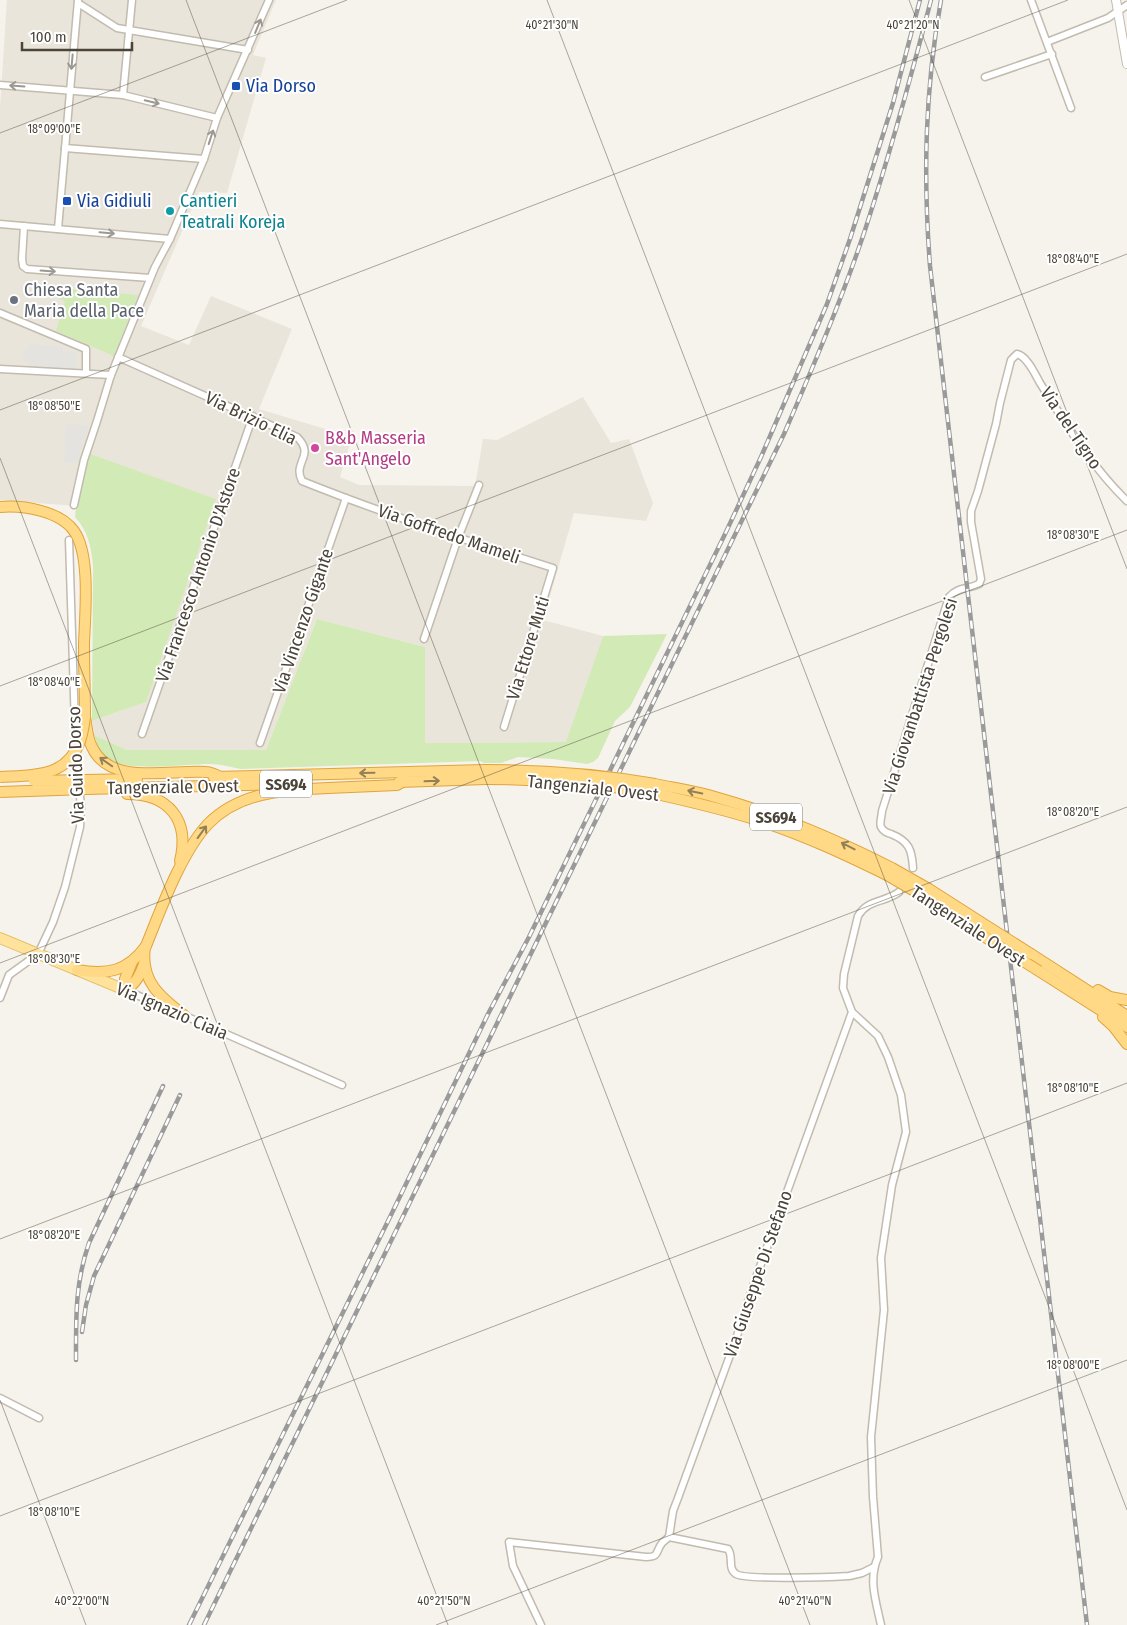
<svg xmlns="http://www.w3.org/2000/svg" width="1127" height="1625" font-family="'Fira Sans Condensed',sans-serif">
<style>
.residential{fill:#eae5da}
.green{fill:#d2eab5}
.parking{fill:#e5e3e0}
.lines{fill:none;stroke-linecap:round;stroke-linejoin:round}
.minor-casing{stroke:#c2bbae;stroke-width:9}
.tertiary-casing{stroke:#c2bbae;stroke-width:10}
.primary-casing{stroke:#e6c16a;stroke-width:12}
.trunk-casing{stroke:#e0a43c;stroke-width:12}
.minor{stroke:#fff;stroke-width:6}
.tertiary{stroke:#fff;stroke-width:8}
.primary{stroke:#ffe39c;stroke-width:10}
.trunk{stroke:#ffd985;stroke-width:10}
.rail-casing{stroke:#9a9a9a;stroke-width:4.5}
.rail{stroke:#fff;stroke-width:2.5;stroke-dasharray:8;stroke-linecap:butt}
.trunk-bridge-casing{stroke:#e0a43c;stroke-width:12;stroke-linecap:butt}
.trunk-bridge{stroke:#ffd985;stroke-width:10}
.oneway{stroke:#9c9892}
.oneway2{stroke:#938057}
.ticks{fill:none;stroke:#4b4439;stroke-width:1;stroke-opacity:0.45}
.transit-dot{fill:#1a4fb4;stroke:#fff;stroke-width:2}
.culture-dot{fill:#0f9aa8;stroke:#fff;stroke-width:2}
.worship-dot{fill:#6b7280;stroke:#fff;stroke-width:2}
.hotel-dot{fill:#d1479c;stroke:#fff;stroke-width:2}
.labels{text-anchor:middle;stroke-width:4;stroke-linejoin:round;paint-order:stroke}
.shield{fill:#fff;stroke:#817c74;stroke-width:1}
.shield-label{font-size:16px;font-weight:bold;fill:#4b4439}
.transit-label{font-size:18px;fill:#164399;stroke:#fff;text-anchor:start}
.culture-label{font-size:18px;fill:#0d838f;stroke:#fff;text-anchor:start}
.worship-label{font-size:18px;fill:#5b616d;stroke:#fff;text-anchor:start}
.street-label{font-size:18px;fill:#4b4439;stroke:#fff}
.hotel-label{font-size:18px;fill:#b23c85;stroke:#fff;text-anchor:start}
.ticks-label{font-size:12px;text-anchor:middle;fill:#4b4439;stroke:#fff;stroke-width:4;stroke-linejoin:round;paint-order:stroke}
</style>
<rect width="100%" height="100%" fill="#f6f3ec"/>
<!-- residential -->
<path class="residential" d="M7,0h269l-23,55 13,3 -39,135 -28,-1 -58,134 48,19 22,-49 81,33 -33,80 93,28 -12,40 19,8 116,1 8,-47 14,1 86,-43 28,46 18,-4 24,64 -7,18 -72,-8 -31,107 60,16 -36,106 -142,1v-96l-108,-28 -51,131h-139l-33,-15 -2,-14 54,-19 -56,-247 -14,51 -76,-6v-393z"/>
<!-- green -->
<g class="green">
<path d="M59,288l79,7 -24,61 -58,-25 9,-30 -10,-4z"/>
<path d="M90,454l126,45 -70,203 -54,19 1,-156c-2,-19 -5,-34 -18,-48l1,-11z"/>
<path d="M317,619l108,28v96l141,-1 37,-106 64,-2 -37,73 -15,14 -17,37 -5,4 -6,2 -34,-5 -35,-2 -17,6h-17l-4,-2 -239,8c-10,-2 -21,-5 -31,-5 -24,0 -85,9 -103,-6 -7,-5 -10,-14 -13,-23l33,15h139z"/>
</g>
<!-- parking -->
<g class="parking">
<path d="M29,344l34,2v5l14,1 -2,17 -48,-2 1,-5 -5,-1v-11h5z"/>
<path d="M66,424l23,1 -12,38h-13z"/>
</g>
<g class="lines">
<!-- minor casing -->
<g class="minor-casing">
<g id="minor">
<path d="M1031,0l40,108"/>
<path d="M78,3l39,25 131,22"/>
<path d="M1047,42l61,-24 19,-13"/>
<path d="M985,77l67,-23"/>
<path d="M0,85l123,10 94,23"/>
<path d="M123,95l9,-95"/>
<path d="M65,148l139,11"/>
<path d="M0,224l170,15"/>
<path d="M24,226l-2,33 1,7 4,3 123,9"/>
<path d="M58,229l20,-229"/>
<path d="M0,313l86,36v24"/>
<path d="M118,357l179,80c19,19 -5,25 5,44 82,33 166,60 251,87l-49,159"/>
<path d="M0,369l111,6"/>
<path d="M74,505l10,-45 13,-39 14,-46 44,-108 15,-28 34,-80 13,-41 52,-118"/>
<path d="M424,639l34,-101 21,-53"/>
<path d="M142,734l111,-318"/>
<path d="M260,743l86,-245"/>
<path d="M913,868c-1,-18 -4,-27 -22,-34 -4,-1 -8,-3 -10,-7 -2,-4 1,-11 1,-16l67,-214c10,-11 18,-7 30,-13l2,-5 -10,-57v-11l7,-20 18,-67 4,-21 11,-43 6,-6c10,2 18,20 23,29 26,41 52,84 87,118"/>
<path d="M125,990l49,21"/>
<path d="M0,998l9,-23 29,-21 15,-32 12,-35 15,-60 1,-21 -5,-48 -7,-218"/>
<path d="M183,1015l159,70"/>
<path d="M0,1398l39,20"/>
<path d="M669,1537l4,-26 5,-13 59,-162 16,-50 99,-274"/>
<path d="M541,1625l-28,-59 -4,-24 137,15c14,0 9,-5 16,-14 2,-2 5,-4 7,-6l59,12c6,8 -1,19 8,25 8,6 96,3 113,2l13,-3 12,-6"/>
<path d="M881,1625c-5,-24 -13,-45 -3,-68l-5,-60 -2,-60 13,-127 -3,-52 11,-73 14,-53 -5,-37 -13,-38 -10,-21 -26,-24 -9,-24 1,-14 14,-58c10,-17 26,-13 41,-24"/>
</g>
</g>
<!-- tertiary casing -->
<g class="tertiary-casing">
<path id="tertiary" d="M1116,0l11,64"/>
</g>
<!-- primary casing -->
<g class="primary-casing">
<path id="primary" d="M0,938l125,52"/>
</g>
<!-- trunk casing -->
<g class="trunk-casing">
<g id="trunk">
<path d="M0,507c23,-2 60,4 74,24 17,24 11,83 10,113 0,25 1,49 1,73 2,10 2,21 7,30 18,40 80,22 114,25 5,0 10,3 15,5"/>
<path d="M214,777l271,-7"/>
<path d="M85,780l52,-1"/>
<path d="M399,782l87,-3"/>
<path d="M655,784c19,4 40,7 60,13 61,17 120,42 177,71"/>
<path d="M86,789l201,-5"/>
<path d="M652,793c36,8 72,16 108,28 44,14 86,34 127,54"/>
<path d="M127,794c42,0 63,26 53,67"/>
<path d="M929,889l50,32"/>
<path d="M923,896l54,36"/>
<path d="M145,947c-5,34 15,50 40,69"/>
<path d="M1031,954l96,62"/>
<path d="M132,962l-7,17v11c11,-6 15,-15 19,-26"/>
<path d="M77,970c30,5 50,2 69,-24 15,-37 35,-93 62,-122 32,-33 77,-34 120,-36 23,-1 46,-2 69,-3l7,-4"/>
<path d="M1039,971l88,56"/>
<path d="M1098,990l12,7 17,3"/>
<path d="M1103,1017l10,9 14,18"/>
</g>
</g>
<!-- minor -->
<use href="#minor" class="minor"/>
<!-- tertiary -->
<use href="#tertiary" class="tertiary"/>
<!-- primary -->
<use href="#primary" class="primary"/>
<!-- trunk -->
<use href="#trunk" class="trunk"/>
<!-- rail casing -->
<g class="rail-casing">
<g id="rail">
<path d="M941,0c-16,90 -18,174 -11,266l157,1359"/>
<path d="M82,1332l4,-27 8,-29 86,-181"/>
<path d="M76,1360c0,-42 -1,-77 13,-117l74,-157"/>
<path d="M189,1625l202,-410 97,-201 41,-77 197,-405 35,-75 66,-153 23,-65 43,-136 27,-103"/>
<path d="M204,1625l580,-1191c29,-67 58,-135 81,-204 25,-76 46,-153 66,-230"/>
</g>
</g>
<!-- rail -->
<use href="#rail" class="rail"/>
<!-- trunk-bridge casing -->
<g class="trunk-bridge-casing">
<g id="trunk-bridge">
<path d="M485,770c57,0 113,4 170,14"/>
<path d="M0,777c33,-2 67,1 80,-36 3,-8 4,-16 5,-24"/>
<path d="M486,779c56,0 111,4 166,14"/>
<path d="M34,781l51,-1"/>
<path d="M0,792l86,-3"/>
<path d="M892,868l37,21"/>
<path d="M887,875l36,21"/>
<path d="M979,921l52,33"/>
<path d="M977,932l62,39"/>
</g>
</g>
<!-- trunk-bridge -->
<use href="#trunk-bridge" class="trunk-bridge"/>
</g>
<!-- one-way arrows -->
<defs><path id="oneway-shaft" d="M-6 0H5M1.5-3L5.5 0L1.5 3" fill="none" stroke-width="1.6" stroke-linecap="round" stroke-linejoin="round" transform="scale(1.25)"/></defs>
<g class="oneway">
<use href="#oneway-shaft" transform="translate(258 26) rotate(-68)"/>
<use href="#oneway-shaft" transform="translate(72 62) rotate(95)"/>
<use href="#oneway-shaft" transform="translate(17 86) rotate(-176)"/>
<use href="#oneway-shaft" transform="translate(152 102) rotate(14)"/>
<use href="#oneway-shaft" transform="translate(211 137) rotate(-72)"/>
<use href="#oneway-shaft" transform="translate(107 233) rotate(5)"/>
<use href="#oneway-shaft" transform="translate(48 271) rotate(4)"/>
</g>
<g class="oneway2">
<use href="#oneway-shaft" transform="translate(106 762) rotate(-145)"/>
<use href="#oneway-shaft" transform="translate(367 773) rotate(179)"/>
<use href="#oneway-shaft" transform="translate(432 781) rotate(-2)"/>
<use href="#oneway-shaft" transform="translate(695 792) rotate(-168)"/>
<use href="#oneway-shaft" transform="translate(202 832) rotate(-54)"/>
<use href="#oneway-shaft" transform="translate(848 846) rotate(-153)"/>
</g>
<!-- ticks -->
<path class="ticks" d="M186,0l624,1625M547,0l580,1510M909,0l218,569M0,133l347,-133M0,410l1068,-410M0,458l448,1167M0,686l1127,-432M0,963l1127,-433M0,1239l1127,-432M0,1400l86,225M0,1516l1127,-433M436,1625l691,-265"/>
<!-- markers -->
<g class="transit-dot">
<rect x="231" y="81" width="10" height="10" rx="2.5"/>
<rect x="62" y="196" width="10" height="10" rx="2.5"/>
</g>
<circle class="culture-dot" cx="170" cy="211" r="5"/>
<circle class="worship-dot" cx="14" cy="300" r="5"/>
<circle class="hotel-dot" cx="315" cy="448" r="5"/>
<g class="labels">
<!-- shield labels -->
<g class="shield">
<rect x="260" y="770.5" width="52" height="27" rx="4"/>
<rect x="750" y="803.5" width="52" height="27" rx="4"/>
</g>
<g class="shield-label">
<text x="286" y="790">SS694</text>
<text x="776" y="823">SS694</text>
</g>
<!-- transit labels -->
<g class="transit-label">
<text x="246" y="92">Via Dorso</text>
<text x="77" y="207">Via Gidiuli</text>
</g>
<!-- culture labels -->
<g class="culture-label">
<text x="180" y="207">Cantieri<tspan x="180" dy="21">Teatrali Koreja</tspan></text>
</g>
<!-- worship labels -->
<g class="worship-label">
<text x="24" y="296">Chiesa Santa<tspan x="24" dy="21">Maria della Pace</tspan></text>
</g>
<!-- street labels -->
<g class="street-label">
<text transform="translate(251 418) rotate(26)" y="6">Via Brizio Elia</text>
<text transform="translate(1071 428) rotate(56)" y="6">Via del Tigno</text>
<text transform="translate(449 534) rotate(19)" y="6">Via Goffredo Mameli</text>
<text transform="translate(198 575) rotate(-71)" y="6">Via Francesco Antonio D'Astore</text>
<text transform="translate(303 621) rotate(-71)" y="6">Via Vincenzo Gigante</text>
<text transform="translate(528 648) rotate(-73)" y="6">Via Ettore Muti</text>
<text transform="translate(920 696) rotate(-72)" y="6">Via Giovanbattista Pergolesi</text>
<text transform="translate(76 765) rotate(-92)" y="6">Via Guido Dorso</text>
<text transform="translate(173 787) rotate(-1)" y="6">Tangenziale Ovest</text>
<text transform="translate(593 788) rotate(6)" y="6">Tangenziale Ovest</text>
<text transform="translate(968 926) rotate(33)" y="6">Tangenziale Ovest</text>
<text transform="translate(172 1011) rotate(23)" y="6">Via Ignazio Ciaia</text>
<text transform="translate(758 1274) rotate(-71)" y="6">Via Giuseppe Di Stefano</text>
</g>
<!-- hotel labels -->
<g class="hotel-label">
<text x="325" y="444">B&amp;b Masseria<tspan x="325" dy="21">Sant'Angelo</tspan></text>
</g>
</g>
<g class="ticks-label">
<text x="552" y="29">40°21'30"N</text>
<text x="913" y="29">40°21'20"N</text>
<text x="54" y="133">18°09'00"E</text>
<text x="1073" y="263">18°08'40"E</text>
<text x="54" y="410">18°08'50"E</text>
<text x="1073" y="539">18°08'30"E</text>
<text x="54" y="686">18°08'40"E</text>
<text x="1073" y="816">18°08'20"E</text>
<text x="54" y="963">18°08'30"E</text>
<text x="1073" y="1092">18°08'10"E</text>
<text x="54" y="1239">18°08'20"E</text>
<text x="1073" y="1369">18°08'00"E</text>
<text x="54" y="1516">18°08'10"E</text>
<text x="82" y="1605">40°22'00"N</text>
<text x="444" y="1605">40°21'50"N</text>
<text x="805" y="1605">40°21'40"N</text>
</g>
<!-- scale -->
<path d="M22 42v8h110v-8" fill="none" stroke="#4b4439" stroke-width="2.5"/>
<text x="30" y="42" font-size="15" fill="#4b4439" stroke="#ffffff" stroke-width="4" paint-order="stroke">100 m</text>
</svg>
